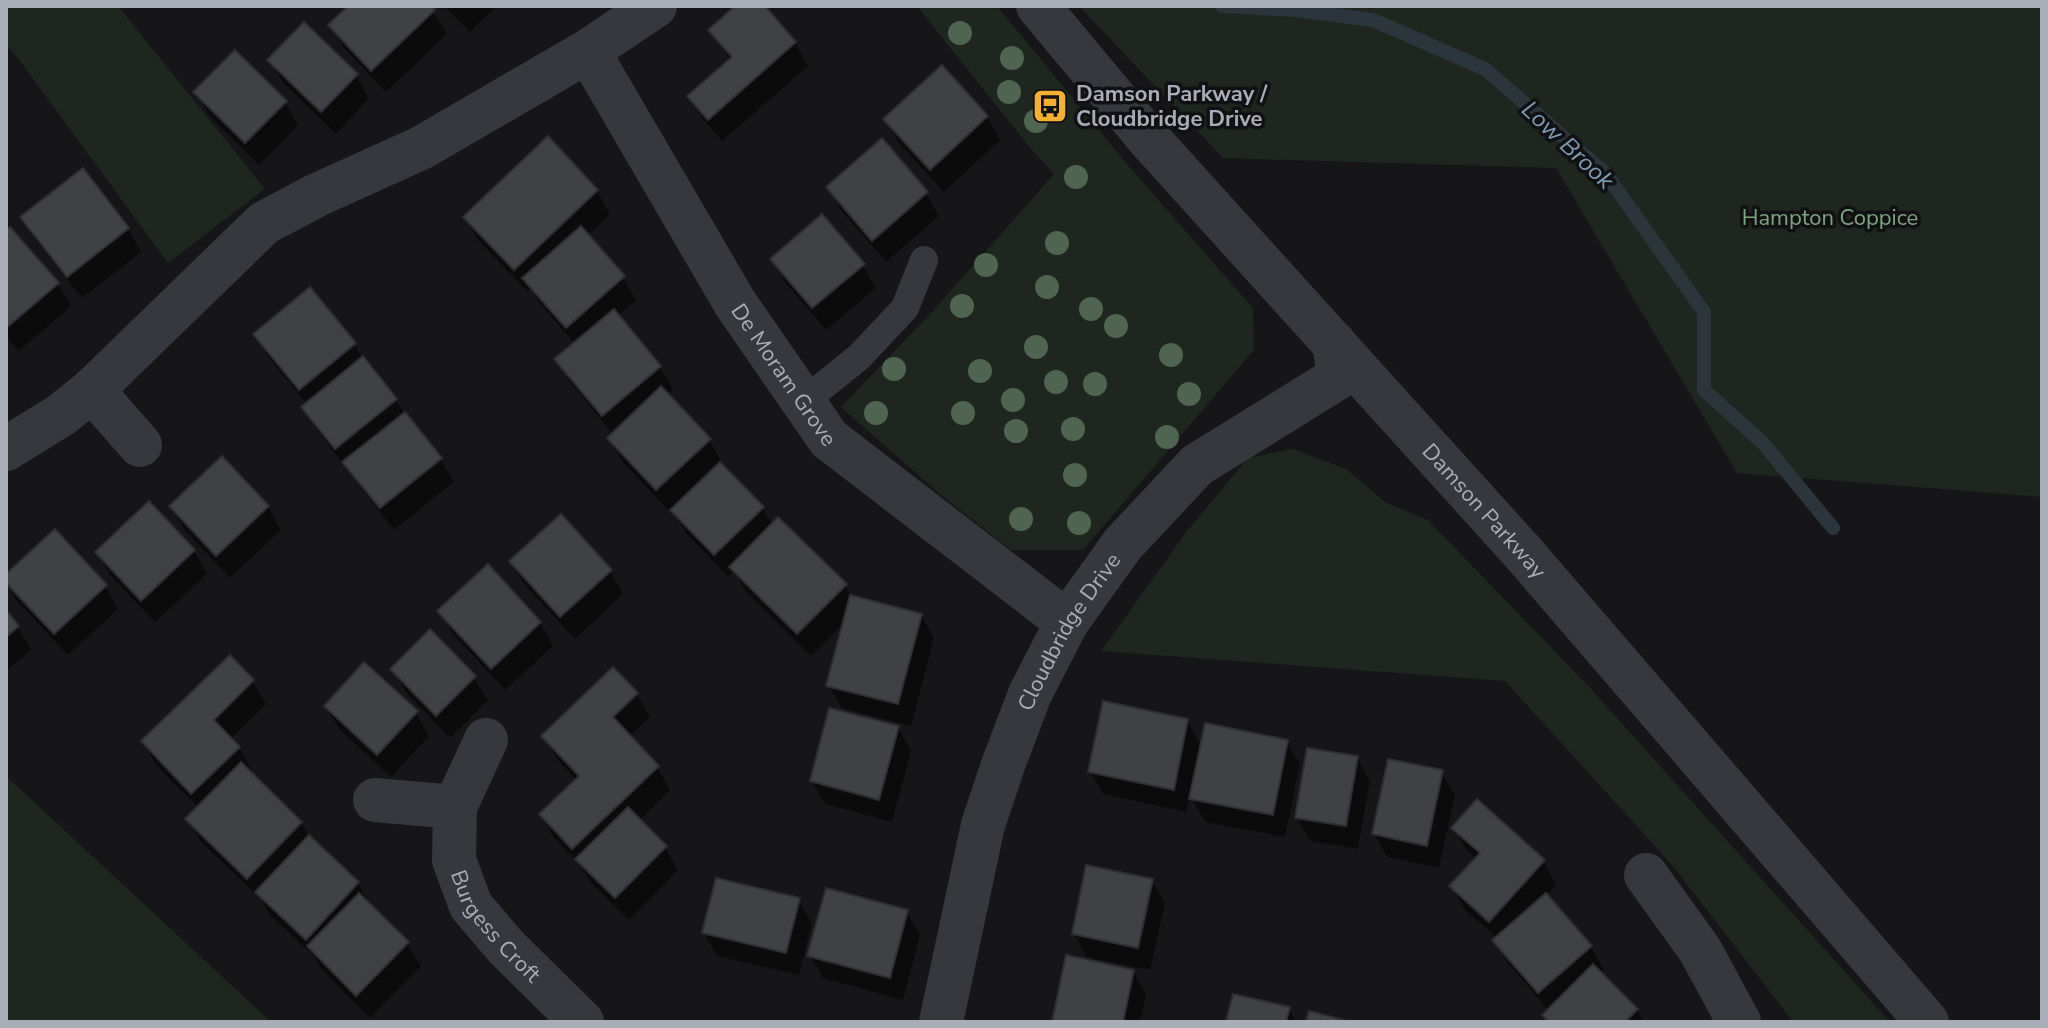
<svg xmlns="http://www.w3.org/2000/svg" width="2048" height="1028" font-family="'Nunito Sans',sans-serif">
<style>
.green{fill:#1e261f}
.shadow{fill:#0007}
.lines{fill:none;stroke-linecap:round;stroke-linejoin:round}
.stream{stroke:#2c353c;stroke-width:14}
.building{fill:#404145;stroke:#303034;stroke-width:2}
.service{stroke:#37383d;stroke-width:28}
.minor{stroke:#37383d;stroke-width:44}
.tertiary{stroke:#37383d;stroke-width:44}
.tree{fill:#506452}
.labels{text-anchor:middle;stroke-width:7;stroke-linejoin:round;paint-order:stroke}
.poi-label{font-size:22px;font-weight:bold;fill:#a8adb8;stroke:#111113;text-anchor:start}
.park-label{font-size:22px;fill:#7fa381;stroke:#111113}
.street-label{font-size:22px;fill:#a8adb8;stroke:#111113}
.water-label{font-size:24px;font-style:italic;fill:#7f9bb3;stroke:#111113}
</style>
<rect width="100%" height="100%" fill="#161618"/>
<!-- green -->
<g class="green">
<path d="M6,6h112l147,183 -97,74 -151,-206 -11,-12z"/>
<path d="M917,6h80l130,158 126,144 1,42 -171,200h-72l-70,-55 -100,-88 90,-94 123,-139 -23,-25z"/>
<path d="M1079,6h963v491l-305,-24 -181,-305 -333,-10z"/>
<path d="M1293,449l53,20 39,33 43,18 163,169 299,333h-97l-120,-156 -168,-185 -404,-30 86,-120 61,-73z"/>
<path d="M6,776l265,246h-265z"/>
</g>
<!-- shadow -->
<g class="shadow">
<path d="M351,6h78l18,28 -61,58 -42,-44 -14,-23z"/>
<path d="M444,6h53l-27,26z"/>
<path d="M738,6h24l33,37 13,23 -86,75 -19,-22 -13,-23 40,-36 -19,-30z"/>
<path d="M270,60l86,15 13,23 -33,36 -53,-51z"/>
<path d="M196,92l89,10 13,23 -39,40 -50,-50z"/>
<path d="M987,117l13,23 -56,52 -45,-49 -13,-23z"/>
<path d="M83,171l45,58 13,23 -59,46 -46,-58 -13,-22z"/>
<path d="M828,187l98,6 13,23 -53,46 -45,-52z"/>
<path d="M597,191l13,23 -23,22 36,42 13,22 -18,16 42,51 13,23 -6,5 42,45 13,23 -2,2 43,44 10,17 72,60 7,11 69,18 13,23 -23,88 -69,-18 -14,-23 17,-63 -34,34 -66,-66 -11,-19 -6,6 -42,-44 -14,-23 -2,2 -48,-51 -13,-23 4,-4 -43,-52 -13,-23 18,-15 -37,-43 -7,-12 -3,3 -50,-52 -13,-23z"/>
<path d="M6,233l52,51 13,22 -52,45 -13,-15z"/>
<path d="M772,259l91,7 13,22 -50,42 -41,-48z"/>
<path d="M256,335l98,9 9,15 33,41 9,15 35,44 14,23 -60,48 -77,-100 -13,-23 3,-3 -38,-46z"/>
<path d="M222,459l46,48 13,23 -51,48 -46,-49 -13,-23z"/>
<path d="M194,551l13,23 -52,48 -45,-47 -13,-23z"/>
<path d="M511,561l99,10 13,23 -48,45 -51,-55z"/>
<path d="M6,577l99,9 13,23 -50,46 -51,-54 -11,-19z"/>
<path d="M440,611l100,12 13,23 -48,44 -52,-56z"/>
<path d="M6,613l12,14 13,23 -25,21z"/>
<path d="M430,632l44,46 14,22 -38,38 -44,-46 -13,-23z"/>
<path d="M230,658l23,24 13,22 -36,35 9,9 13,23 -2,2 51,50 8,14 49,46 13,23 36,37 14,23 -51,52 -48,-48 -7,-13 -45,-42 -8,-15 -61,-58 -13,-23 11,-11 -43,-43 -13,-23z"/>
<path d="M613,670l24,24 13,23 -21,20 28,30 13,23 -31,31 26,27 13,22 -49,50 -38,-37 -10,-17 -27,-28 -13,-23 36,-34 -20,-22 -13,-23z"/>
<path d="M326,706l90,7 13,23 -38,41 -52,-48z"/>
<path d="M1187,721l15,26 84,-6 14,23 -15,73 -80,-15 -15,-27 -4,17 -83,-18 -13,-23z"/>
<path d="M898,728l13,23 -19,71 -67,-18 -13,-23z"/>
<path d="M1357,758l13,23 -12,68 -48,-8 -13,-23z"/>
<path d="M1441,772l14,23 -16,73 -52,-11 -13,-23z"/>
<path d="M1454,828l89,33 13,23 -10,12 45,51 13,23 -4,3 37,37 7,12h-96l-4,-7 5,-4 -41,-48 -14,-23 3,-2 -32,-28 -13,-23 25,-28 -10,-8z"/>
<path d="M1151,880l14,23 -15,67 -63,-13 -13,-23z"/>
<path d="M798,900l14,23 -13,52 -82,-19 -13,-23z"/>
<path d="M907,912l13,23 -17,65 -80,-22 -13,-23z"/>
<path d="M1133,971l13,23 -6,28h-86z"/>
<path d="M1289,1009l7,13h-68z"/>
</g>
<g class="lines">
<!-- stream -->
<path class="stream" d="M1222,6l74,4 77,10 112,49 120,104 99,139v78l59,53 70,85"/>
</g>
<!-- building -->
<g class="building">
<path d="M348,6h84l3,4 -64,61 -43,-46z"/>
<path d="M735,6h30l31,36 -88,78 -21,-24 45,-39 -24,-27z"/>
<path d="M304,22l54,52 -37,38 -54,-52z"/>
<path d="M235,50l52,51 -42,42 -52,-51z"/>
<path d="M942,65l46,51 -58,54 -47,-51z"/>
<path d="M548,136l50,54 -84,80 -51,-53z"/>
<path d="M882,138l46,54 -56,49 -46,-54z"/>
<path d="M83,168l46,60 -62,49 -47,-60z"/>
<path d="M822,214l43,50 -53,44 -42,-49z"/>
<path d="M581,226l44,50 -59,52 -44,-50z"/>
<path d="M10,227l49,56 -53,45v-98z"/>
<path d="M310,287l46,56 -57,47 -46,-56z"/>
<path d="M614,309l47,57 -59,50 -48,-57z"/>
<path d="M363,356l34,43 -62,50 -34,-42z"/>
<path d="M661,386l50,53 -55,51 -49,-52z"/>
<path d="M405,412l37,46 -62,50 -38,-46z"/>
<path d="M222,456l47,50 -53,50 -47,-50z"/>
<path d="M720,462l44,45 -50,48 -44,-45z"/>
<path d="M149,501l46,49 -54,51 -46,-49z"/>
<path d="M561,514l51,56 -52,47 -51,-56z"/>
<path d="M778,517l69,67 -50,50 -68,-67z"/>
<path d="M55,529l52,56 -53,49 -48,-51v-9z"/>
<path d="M488,564l53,58 -50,47 -54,-58z"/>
<path d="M850,595l72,19 -24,90 -72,-18z"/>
<path d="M6,610l13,16 -13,11z"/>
<path d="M430,629l46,47 -40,40 -46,-47z"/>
<path d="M230,655l24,25 -40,40 26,27 -49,47 -50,-53z"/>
<path d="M364,662l54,49 -41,44 -53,-49z"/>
<path d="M613,667l25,26 -25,24 46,49 -87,83 -33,-35 40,-38 -38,-40z"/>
<path d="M1103,701l85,18 -14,71 -86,-18z"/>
<path d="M829,708l70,18 -20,74 -69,-19z"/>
<path d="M1205,723l83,17 -15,75 -84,-16z"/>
<path d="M1307,748l51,8 -12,70 -51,-8z"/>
<path d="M1388,759l55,11 -16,76 -55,-12z"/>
<path d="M241,762l61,60 -55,57 -62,-60z"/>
<path d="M1477,799l68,61 -56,62 -40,-36 31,-33 -29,-25z"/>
<path d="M628,807l39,39 -52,52 -40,-39z"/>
<path d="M309,835l50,47 -53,58 -51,-48z"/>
<path d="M1086,865l67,14 -15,69 -66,-14z"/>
<path d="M716,878l84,20 -14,55 -84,-20z"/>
<path d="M826,888l82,22 -18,68 -83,-22z"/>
<path d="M359,893l50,49 -53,54 -49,-50z"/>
<path d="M1546,893l46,53 -54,47 -46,-53z"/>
<path d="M1066,955l68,15 -11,52h-71z"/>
<path d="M1593,964l45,45 -13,13h-76l-7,-7z"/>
<path d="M1233,994l57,13 -4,15h-60z"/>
<path d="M1309,1011l42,11h-45z"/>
</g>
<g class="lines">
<!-- service -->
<path class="service" d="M803,402l56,-45 46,-49 19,-48"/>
<!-- minor -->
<g class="minor">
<path d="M588,51l67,-45"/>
<path d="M92,390l48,55"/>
<path id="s1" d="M6,449l55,-34 31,-25 172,-167 53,-28 104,-47 167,-97 147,252 94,136 238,183"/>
<path id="s2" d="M486,740l-31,67 -1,53 17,46 35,41 76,75"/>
<path d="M375,800l80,7"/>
<path d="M1646,875l54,75 39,72"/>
<path id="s3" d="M941,1022l42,-197 20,-60 27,-71 37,-72 56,-78 74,-79 142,-88 -5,-34"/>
</g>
<!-- tertiary -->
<path class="tertiary" id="s4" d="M1038,6l110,132 378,418 401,466"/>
</g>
<!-- trees -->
<g class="tree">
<circle cx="960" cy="33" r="12"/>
<circle cx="1012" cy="58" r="12"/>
<circle cx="1009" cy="92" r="12"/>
<circle cx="1036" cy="121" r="12"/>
<circle cx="1076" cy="177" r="12"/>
<circle cx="1057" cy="243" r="12"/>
<circle cx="986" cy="265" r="12"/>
<circle cx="1047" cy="287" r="12"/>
<circle cx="962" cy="306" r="12"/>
<circle cx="1091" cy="309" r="12"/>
<circle cx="1116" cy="326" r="12"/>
<circle cx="1036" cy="347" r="12"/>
<circle cx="1171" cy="355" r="12"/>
<circle cx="894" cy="369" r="12"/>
<circle cx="980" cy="371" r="12"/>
<circle cx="1056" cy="382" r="12"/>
<circle cx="1095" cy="384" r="12"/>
<circle cx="1189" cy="394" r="12"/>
<circle cx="1013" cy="400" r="12"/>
<circle cx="876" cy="413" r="12"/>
<circle cx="963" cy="413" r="12"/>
<circle cx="1073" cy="429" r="12"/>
<circle cx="1016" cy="431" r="12"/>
<circle cx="1167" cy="437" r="12"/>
<circle cx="1075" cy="475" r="12"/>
<circle cx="1021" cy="519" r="12"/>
<circle cx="1079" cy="523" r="12"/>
</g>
<!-- icons -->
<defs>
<g id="bus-square" transform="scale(1.8)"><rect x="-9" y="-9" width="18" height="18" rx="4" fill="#f2b134" stroke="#111113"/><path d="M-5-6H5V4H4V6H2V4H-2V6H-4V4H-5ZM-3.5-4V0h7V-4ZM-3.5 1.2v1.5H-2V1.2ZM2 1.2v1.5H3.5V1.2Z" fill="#111"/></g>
</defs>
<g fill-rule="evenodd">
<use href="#bus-square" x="1050" y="106"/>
</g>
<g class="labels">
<!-- poi labels -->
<g class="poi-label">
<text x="1076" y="101">Damson Parkway /<tspan x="1076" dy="25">Cloudbridge Drive</tspan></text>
</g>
<!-- park labels -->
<g class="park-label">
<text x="1830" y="225">Hampton Coppice</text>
</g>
<!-- street labels -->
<g class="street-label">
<text dy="8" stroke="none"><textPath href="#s1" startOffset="1090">De Moram Grove</textPath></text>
<text dy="8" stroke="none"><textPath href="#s4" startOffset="674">Damson Parkway</textPath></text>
<text dy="8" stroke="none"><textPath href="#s3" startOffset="414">Cloudbridge Drive</textPath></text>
<text dy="8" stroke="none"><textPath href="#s2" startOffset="206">Burgess Croft</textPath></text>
</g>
<!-- water labels -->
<g class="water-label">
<text transform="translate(1568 145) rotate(43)" y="8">Low Brook</text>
</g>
</g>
<!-- border -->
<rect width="2048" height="1028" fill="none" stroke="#a8adb8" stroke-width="16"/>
</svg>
